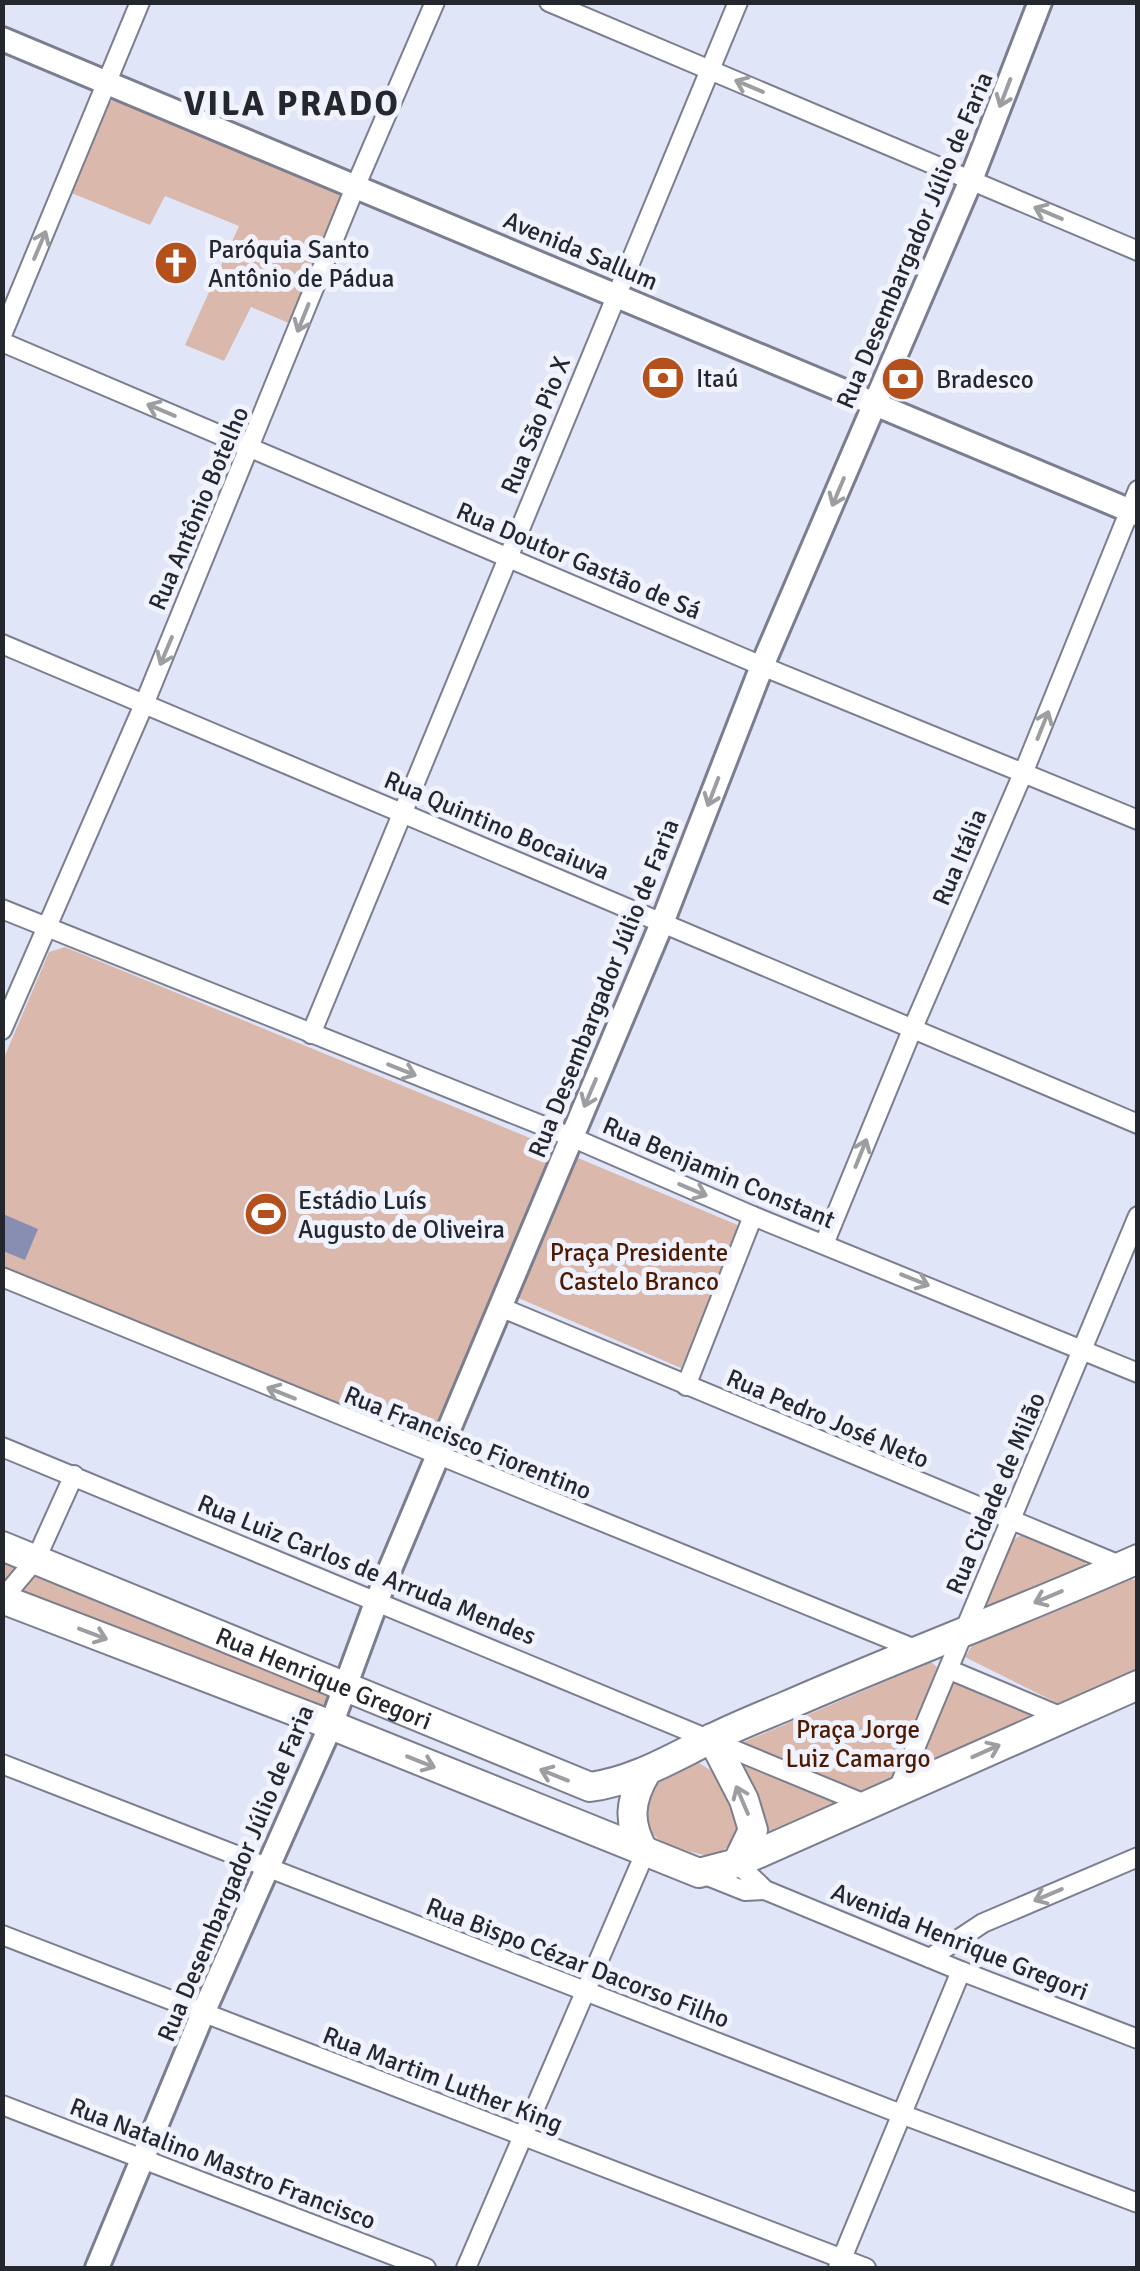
<svg xmlns="http://www.w3.org/2000/svg" width="1140" height="2271" font-family="Signika,sans-serif">
<style>
.green{fill:#dab9ac}
.water{fill:#878eb2}
.lines{fill:none;stroke-linecap:round;stroke-linejoin:round}
.minor-casing{stroke:#7a7e8f;stroke-width:22}
.tertiary-casing{stroke:#7a7e8f;stroke-width:28}
.primary-casing{stroke:#7a7e8f;stroke-width:32}
.minor{stroke:#fff;stroke-width:18}
.tertiary{stroke:#fff;stroke-width:22}
.primary{stroke:#fff;stroke-width:28}
.oneway{stroke:#9d9ea1}
.labels{text-anchor:middle;stroke-width:10;stroke-linejoin:round;paint-order:stroke}
.street-label{font-size:25px;fill:#25272e;stroke:#f0f2fe}
.poi-label{font-size:25px;fill:#25272e;stroke:#f0f2fe;text-anchor:start}
.park-label{font-size:25px;fill:#4d1a00;stroke:#f0f2fe}
.district-label{font-size:35px;font-weight:bold;letter-spacing:2.5px;fill:#25272e;stroke:#f0f2fe}
</style>
<rect width="100%" height="100%" fill="#e1e5f8"/>
<!-- green -->
<g class="green">
<path d="M119,97l215,92 7,7v11l-50,117 -40,-17 -27,54 -39,-16 54,-119 -74,-30 -15,29 -81,-33 37,-88z"/>
<path d="M65,947l482,198 6,13 -117,275 -12,4 -11,-1 -410,-166v-210l46,-108z"/>
<path d="M578,1158l162,68 -59,142 -165,-71z"/>
<path d="M1021,1535l13,1 51,26 1,8 -113,51 40,-81z"/>
<path d="M2,1559l328,133 -14,37 -313,-127z"/>
<path d="M1127,1577l10,4v93l-76,31 -96,-48 10,-16z"/>
<path d="M931,1662l6,5 -44,113 -30,17 -124,-53z"/>
<path d="M954,1679l86,35 -128,63 40,-95z"/>
<path d="M730,1749l120,53 -91,45z"/>
<path d="M699,1763l24,15 17,51 -5,12 -21,16c-16,-3 -38,-8 -53,-16 -9,-5 -15,-16 -16,-25 -3,-38 24,-45 54,-53z"/>
</g>
<!-- water -->
<path class="water" d="M3,1214l35,15 -13,31 -22,-9z"/>
<g class="lines">
<!-- minor casing -->
<g class="minor-casing">
<g id="minor">
<path d="M549,2l589,249"/>
<path d="M2,335l138,-333"/>
<path d="M2,342l760,324 376,154"/>
<path d="M2,644l1136,480"/>
<path d="M2,909l569,228 182,79 385,157"/>
<path d="M2,1030l143,-328 211,-517 79,-183"/>
<path d="M311,1034l427,-1032"/>
<path d="M824,1244l88,-214 112,-259 114,-281"/>
<path d="M2,1277l913,372"/>
<path d="M500,1307l622,259"/>
<path d="M686,1386l67,-170"/>
<path d="M2,1447l863,357"/>
<path d="M2,1604l7,-13 27,-32 38,-84"/>
<path d="M950,1670l112,47"/>
<path d="M2,1764l899,350 237,89"/>
<path d="M898,1789l240,-573"/>
<path d="M737,1863l28,27 196,81 177,68"/>
<path d="M700,1873l45,18 20,-1"/>
<path d="M2,1935l864,333"/>
<path d="M930,1958l53,-35 155,-66"/>
<path d="M2,2105l424,163"/>
<path d="M466,2268l179,-415"/>
<path d="M838,2268l123,-297"/>
</g>
</g>
<!-- tertiary casing -->
<g class="tertiary-casing">
<g id="tertiary">
<path d="M2,39l1136,475"/>
<path d="M97,2268l106,-255 128,-288 46,-125 285,-677 100,-257 209,-486 69,-178"/>
</g>
</g>
<!-- primary casing -->
<g class="primary-casing">
<g id="primary">
<path id="s1" d="M2,1546l588,241c44,-6 80,-28 119,-47 25,-13 51,-23 77,-34 116,-51 235,-95 352,-147"/>
<path d="M2,1599l329,126 368,148 38,-10 401,-178"/>
<path d="M712,1738l32,62 9,30 -16,33"/>
<path d="M645,1853c-18,-29 -16,-53 2,-82"/>
</g>
</g>
<!-- minor -->
<use href="#minor" class="minor"/>
<!-- tertiary -->
<use href="#tertiary" class="tertiary"/>
<!-- primary -->
<use href="#primary" class="primary"/>
</g>
<!-- one-way arrows -->
<defs><path id="oneway-shaft" d="M-6 0H5M1.5-3L5.5 0L1.5 3" fill="none" stroke-width="1.6" stroke-linecap="round" stroke-linejoin="round" transform="scale(2.5)"/></defs>
<g class="oneway">
<use href="#oneway-shaft" transform="translate(749 86) rotate(-157)"/>
<use href="#oneway-shaft" transform="translate(1005 93) rotate(111)"/>
<use href="#oneway-shaft" transform="translate(1048 213) rotate(-157)"/>
<use href="#oneway-shaft" transform="translate(40 245) rotate(-67)"/>
<use href="#oneway-shaft" transform="translate(303 318) rotate(112)"/>
<use href="#oneway-shaft" transform="translate(161 410) rotate(-157)"/>
<use href="#oneway-shaft" transform="translate(838 492) rotate(113)"/>
<use href="#oneway-shaft" transform="translate(166 651) rotate(113)"/>
<use href="#oneway-shaft" transform="translate(1043 725) rotate(-68)"/>
<use href="#oneway-shaft" transform="translate(713 792) rotate(111)"/>
<use href="#oneway-shaft" transform="translate(402 1070) rotate(22)"/>
<use href="#oneway-shaft" transform="translate(590 1093) rotate(113)"/>
<use href="#oneway-shaft" transform="translate(861 1153) rotate(-68)"/>
<use href="#oneway-shaft" transform="translate(693 1190) rotate(23)"/>
<use href="#oneway-shaft" transform="translate(915 1280) rotate(22)"/>
<use href="#oneway-shaft" transform="translate(281 1393) rotate(-158)"/>
<use href="#oneway-shaft" transform="translate(1048 1597) rotate(157)"/>
<use href="#oneway-shaft" transform="translate(93 1634) rotate(21)"/>
<use href="#oneway-shaft" transform="translate(986 1751) rotate(-24)"/>
<use href="#oneway-shaft" transform="translate(421 1762) rotate(22)"/>
<use href="#oneway-shaft" transform="translate(554 1775) rotate(-158)"/>
<use href="#oneway-shaft" transform="translate(742 1800) rotate(-113)"/>
<use href="#oneway-shaft" transform="translate(1048 1895) rotate(157)"/>
</g>
<!-- icons -->
<defs>
<g id="church-disc" transform="scale(2.25)"><circle r="9.5" fill="#b4501c" stroke="#f0f2fe"/><path d="M-1.2-6h2.4v3.5h3.3v2.4h-3.3V6h-2.4V-.1h-3.3v-2.4h3.3Z" fill="#fff"/></g>
<g id="bank-disc" transform="scale(2.25)"><circle r="9.5" fill="#b4501c" stroke="#f0f2fe"/><path d="M-6-4H6V4H-6ZM0-2.3a2.3 2.3 0 1 0 0 4.6a2.3 2.3 0 1 0 0-4.6Z" fill="#fff"/></g>
<g id="stadium-disc" transform="scale(2.25)"><circle r="9.5" fill="#b4501c" stroke="#f0f2fe"/><path d="M0-5a6.5 5 0 1 0 0 10a6.5 5 0 1 0 0-10ZM-3.5-1.8h7v3.6h-7Z" fill="#fff"/></g>
</defs>
<g fill-rule="evenodd">
<use href="#church-disc" x="176" y="263"/>
<use href="#bank-disc" x="663" y="378"/>
<use href="#bank-disc" x="903" y="379"/>
<use href="#stadium-disc" x="266" y="1214"/>
</g>
<g class="labels">
<!-- street labels -->
<g class="street-label">
<text transform="translate(914 240) rotate(-67)" y="9">Rua Desembargador Júlio de Faria</text>
<text transform="translate(581 250) rotate(23)" y="9">Avenida Sallum</text>
<text transform="translate(535 425) rotate(-68)" y="9">Rua São Pio X</text>
<text transform="translate(198 508) rotate(-67)" y="9">Rua Antônio Botelho</text>
<text transform="translate(579 560) rotate(23)" y="9">Rua Doutor Gastão de Sá</text>
<text transform="translate(497 825) rotate(23)" y="9">Rua Quintino Bocaiuva</text>
<text transform="translate(959 857) rotate(-67)" y="9">Rua Itália</text>
<text transform="translate(603 988) rotate(-68)" y="9">Rua Desembargador Júlio de Faria</text>
<text transform="translate(719 1172) rotate(23)" y="9">Rua Benjamin Constant</text>
<text transform="translate(828 1418) rotate(23)" y="9">Rua Pedro José Neto</text>
<text transform="translate(468 1442) rotate(22)" y="9">Rua Francisco Fiorentino</text>
<text transform="translate(995 1493) rotate(-67)" y="9">Rua Cidade de Milão</text>
<text transform="translate(367 1569) rotate(22)" y="9">Rua Luiz Carlos de Arruda Mendes</text>
<text dy="9" stroke="none"><textPath href="#s1" startOffset="348">Rua Henrique Gregori</textPath></text>
<text transform="translate(235 1873) rotate(-67)" y="9">Rua Desembargador Júlio de Faria</text>
<text transform="translate(960 1941) rotate(22)" y="9">Avenida Henrique Gregori</text>
<text transform="translate(578 1962) rotate(21)" y="9">Rua Bispo Cézar Dacorso Filho</text>
<text transform="translate(443 2079) rotate(21)" y="9">Rua Martim Luther King</text>
<text transform="translate(223 2163) rotate(21)" y="9">Rua Natalino Mastro Francisco</text>
</g>
<!-- poi labels -->
<g class="poi-label">
<text x="208" y="258">Paróquia Santo<tspan x="208" dy="29">Antônio de Pádua</tspan></text>
<text x="696" y="387">Itaú</text>
<text x="936" y="388">Bradesco</text>
<text x="298" y="1209">Estádio Luís<tspan x="298" dy="29">Augusto de Oliveira</tspan></text>
</g>
<!-- park labels -->
<g class="park-label">
<text x="639" y="1261">Praça Presidente<tspan x="639" dy="29">Castelo Branco</tspan></text>
<text x="858" y="1738">Praça Jorge<tspan x="858" dy="29">Luiz Camargo</tspan></text>
</g>
<!-- district labels -->
<g class="district-label">
<text x="292" y="115">VILA PRADO</text>
</g>
</g>
<!-- border -->
<rect width="1140" height="2271" fill="none" stroke="#25272e" stroke-width="10"/>
</svg>
